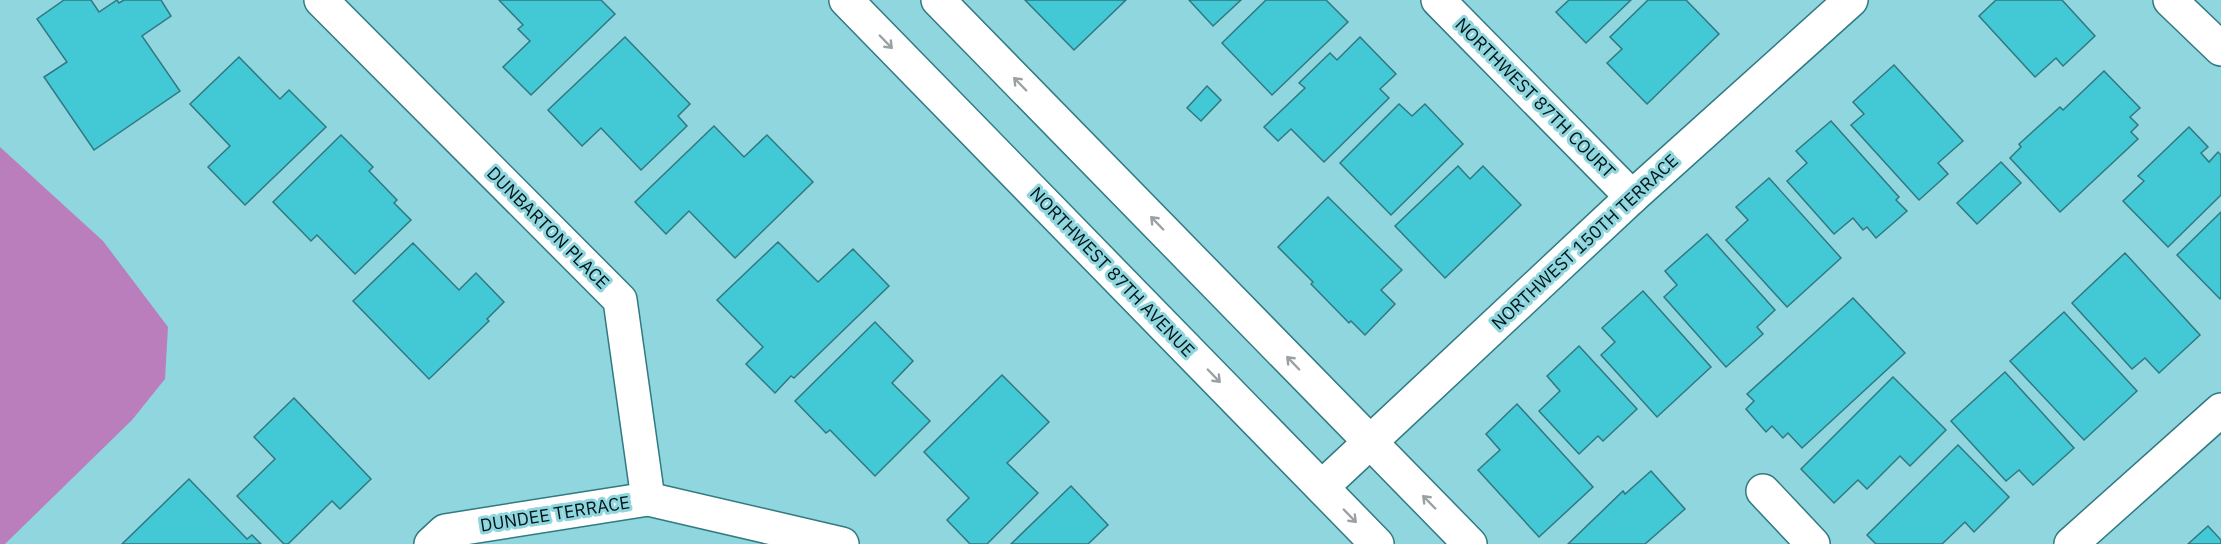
<svg xmlns="http://www.w3.org/2000/svg" width="2221" height="544" font-family="'IBM Plex Sans',sans-serif">
<style>
.water{fill:#bb7ebd}
.building{fill:#43c8d6;stroke:#317880;stroke-width:1.5}
.lines{fill:none;stroke-linecap:round;stroke-linejoin:round}
.minor-casing{stroke:#327a82;stroke-width:36}
.major-casing{stroke:#327a82;stroke-width:36}
.minor{stroke:#fff;stroke-width:33}
.major{stroke:#fff;stroke-width:33}
.oneway{stroke:#99a1a3}
.labels{text-anchor:middle;stroke-width:6;stroke-linejoin:round;paint-order:stroke}
.street-label{font-size:18px;fill:#001518;stroke:#8fd6de}
</style>
<rect width="100%" height="100%" fill="#8fd6de"/>
<!-- water -->
<path class="water" d="M0,147l103,94 65,86 -3,52 -33,41 -127,124h-5z"/>
<!-- building -->
<g class="building">
<path d="M64,0h27l8,12 18,-12 2,3 5,-3h37l10,16 -29,20 38,55 -86,59 -50,-73 23,-15 -30,-43z"/>
<path d="M499,0h102l14,14 -84,81 -28,-28 27,-26 -12,-12 5,-4z"/>
<path d="M1025,0h101l-52,50z"/>
<path d="M1189,0h52l-28,26z"/>
<path d="M1266,0h60l22,22 -76,73 -50,-52z"/>
<path d="M1569,0h62l-45,43 -30,-31z"/>
<path d="M1648,0h38l33,34 -72,70 -40,-41 15,-14 -12,-12z"/>
<path d="M1996,0h66l33,36 -32,30 -7,-8 -21,19 -56,-61z"/>
<path d="M625,37l65,67 -12,12 9,10 -46,44 -40,-42 -19,18 -34,-36z"/>
<path d="M1360,37l36,37 -16,15 9,9 -65,64 -33,-33 -13,12 -14,-14 41,-39 -6,-5 31,-30 7,7z"/>
<path d="M239,57l41,42 9,-9 37,37 -81,78 -37,-38 22,-21 -40,-42z"/>
<path d="M1894,65l69,76 -25,22 10,11 -29,26 -68,-75 13,-11 -11,-12z"/>
<path d="M2104,71l36,37 -10,9 8,8 -7,7 7,7 -78,73 -50,-54 11,-11 -2,-3 41,-37 3,3z"/>
<path d="M1207,86l14,14 -20,21 -14,-13z"/>
<path d="M1399,104l13,12 13,-12 38,40 -72,71 -51,-52z"/>
<path d="M1831,121l68,76 -3,3 11,11 -31,27 -9,-11 -4,3 -10,-12 -19,16 -47,-53 20,-18 -11,-12z"/>
<path d="M714,126l30,31 23,-22 46,47 -78,76 -46,-47 -23,23 -31,-32z"/>
<path d="M2189,127l19,20 -7,6 8,9 9,-10 3,3v40l-53,52 -45,-46 21,-20 -6,-5z"/>
<path d="M341,135l32,32 -4,4 28,29 -3,3 17,17 -56,54 -38,-39 -6,6 -38,-39z"/>
<path d="M2001,162l20,21 -44,41 -20,-21z"/>
<path d="M1458,166l12,13 13,-13 38,39 -76,73 -50,-52z"/>
<path d="M1769,178l72,80 -54,49 -61,-67 22,-20 -12,-13z"/>
<path d="M1328,197l74,73 -21,20 14,14 -30,31 -14,-14 -2,2 -38,-39 2,-2 -35,-35z"/>
<path d="M2221,212v86l-1,1 -43,-44z"/>
<path d="M1707,234l68,76 -18,17 6,7 -37,33 -62,-70 13,-12 -12,-14z"/>
<path d="M778,242l40,40 35,-33 36,37 -95,92 -3,-2 -16,17 -29,-29 17,-17 -46,-47z"/>
<path d="M413,243l46,47 17,-17 28,29 -17,17 2,2 -60,58 -76,-78z"/>
<path d="M2125,253l75,82 -41,38 -14,-15 -13,11 -60,-66z"/>
<path d="M1643,291l68,76 -54,50 -56,-62 14,-13 -13,-14z"/>
<path d="M1853,298l52,55 -103,95 -14,-15 -5,5 -11,-12 -6,6 -20,-23 8,-8 -7,-7z"/>
<path d="M2064,312l73,79 -53,49 -74,-79z"/>
<path d="M875,322l38,39 -21,22 38,38 -55,55 -45,-46 -4,3 -31,-32z"/>
<path d="M1579,346l58,63 -34,32 -5,-5 -19,18 -40,-43 21,-20 -13,-15z"/>
<path d="M2005,372l69,76 -41,37 -14,-15 -13,11 -55,-60z"/>
<path d="M1002,375l47,47 -42,41 31,30 -51,51h-17l-23,-24 22,-22 -45,-46z"/>
<path d="M1893,377l53,53 -36,36 -10,-10 -33,33 -9,-9 -24,23 -33,-34z"/>
<path d="M294,398l77,81 -31,30 -8,-8 -44,43h-4l-47,-48 38,-37 -21,-22z"/>
<path d="M1517,404l76,83 -54,50 -61,-67 22,-20 -14,-16z"/>
<path d="M1958,445l51,52 -35,35 -9,-10 -23,22h-66l-9,-9z"/>
<path d="M1651,471l34,38 -40,35h-77l55,-53 2,3z"/>
<path d="M189,479l58,60 5,-4 9,9h-139z"/>
<path d="M1071,486l37,39 -20,19h-77z"/>
<path d="M2208,526l13,14v4h-33z"/>
</g>
<g class="lines">
<!-- minor casing -->
<g class="minor-casing">
<g id="minor">
<path d="M321,0l299,300 28,199"/>
<path d="M1438,0l194,197"/>
<path d="M2170,0l51,49"/>
<path d="M1322,487l310,-290 219,-197"/>
<path d="M1763,491l50,53"/>
<path d="M431,544l14,-13 203,-32 194,45"/>
<path d="M2071,544l150,-134"/>
</g>
</g>
<!-- major casing -->
<g class="major-casing">
<g id="major">
<path d="M846,0l531,544"/>
<path d="M938,0l532,544"/>
</g>
</g>
<!-- minor -->
<use href="#minor" class="minor"/>
<!-- major -->
<use href="#major" class="major"/>
</g>
<!-- one-way arrows -->
<defs><path id="oneway-shaft" d="M-6 0H5M1.5-3L5.5 0L1.5 3" fill="none" stroke-width="1.6" stroke-linecap="round" stroke-linejoin="round" transform="scale(1.5)"/></defs>
<g class="oneway">
<use href="#oneway-shaft" transform="translate(886 42) rotate(46)"/>
<use href="#oneway-shaft" transform="translate(1020 84) rotate(-134)"/>
<use href="#oneway-shaft" transform="translate(1157 223) rotate(-134)"/>
<use href="#oneway-shaft" transform="translate(1293 363) rotate(-134)"/>
<use href="#oneway-shaft" transform="translate(1214 376) rotate(46)"/>
<use href="#oneway-shaft" transform="translate(1429 502) rotate(-134)"/>
<use href="#oneway-shaft" transform="translate(1350 516) rotate(46)"/>
</g>
<g class="labels">
<!-- street labels -->
<g class="street-label">
<text transform="translate(1535 98) rotate(45)" y="6">NORTHWEST 87TH COURT</text>
<text transform="translate(548 228) rotate(45)" y="6">DUNBARTON PLACE</text>
<text transform="translate(1585 242) rotate(-43)" y="6">NORTHWEST 150TH TERRACE</text>
<text transform="translate(1112 272) rotate(46)" y="6">NORTHWEST 87TH AVENUE</text>
<text transform="translate(555 514) rotate(-9)" y="6">DUNDEE TERRACE</text>
</g>
</g>
</svg>
